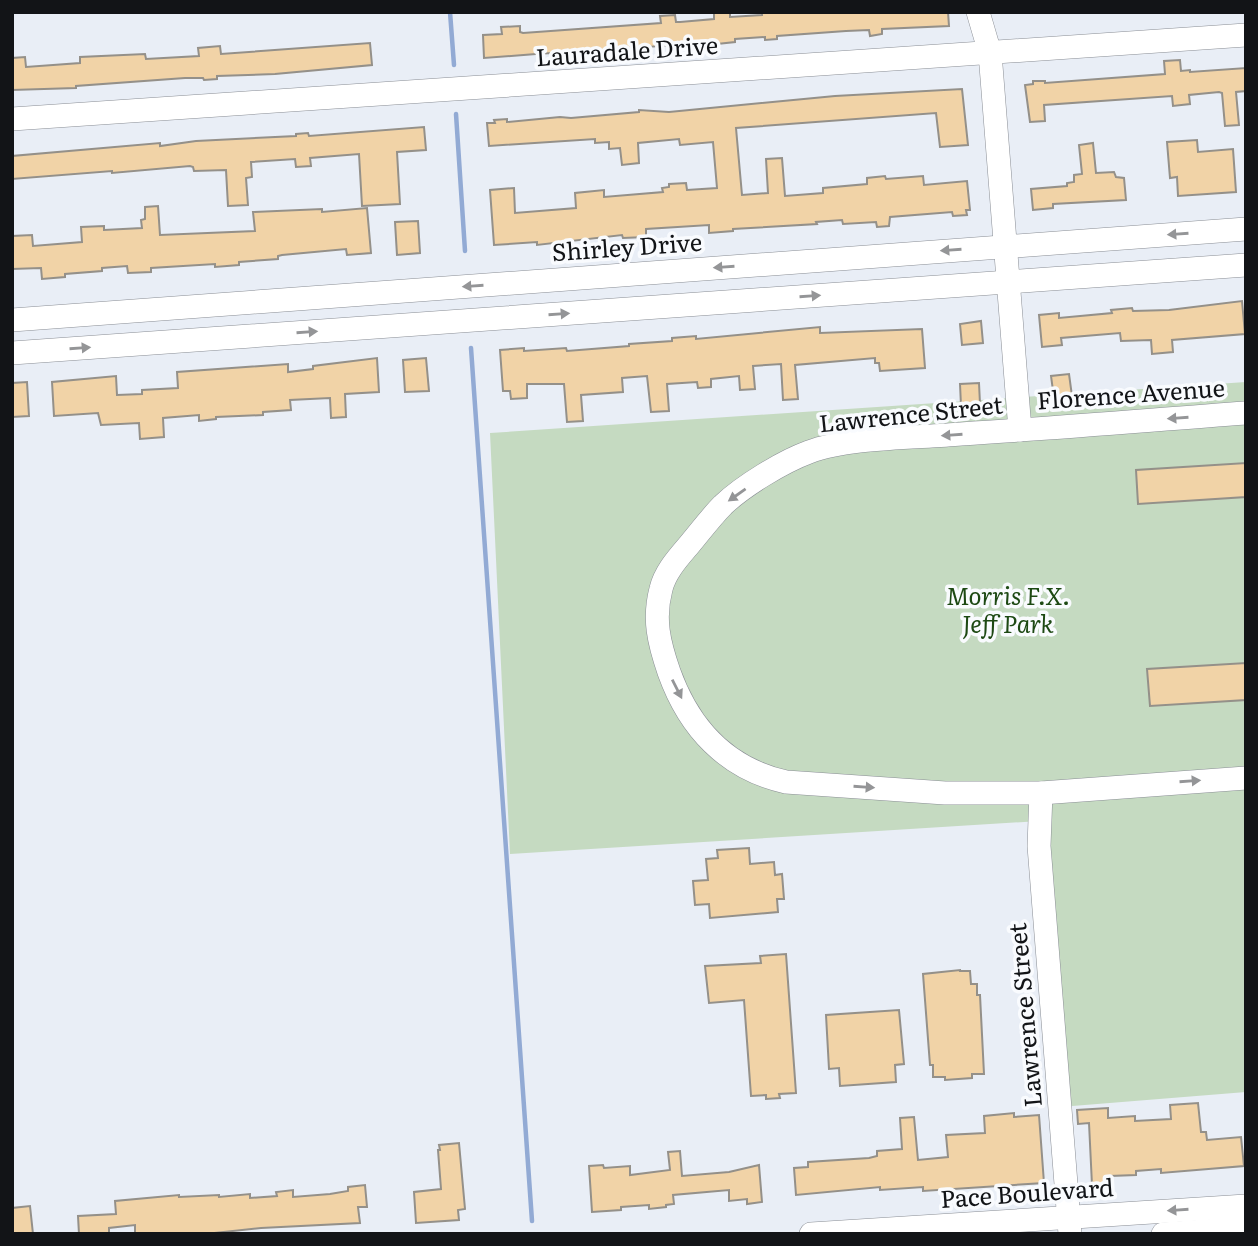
<svg xmlns="http://www.w3.org/2000/svg" width="1258" height="1246" font-family="Literata,serif">
<style>
.green{fill:#c5dac1}
.lines{fill:none;stroke-linecap:round;stroke-linejoin:round}
.stream{stroke:#92aad4;stroke-width:4.5}
.building{fill:#f1d3a7;stroke:#949089;stroke-width:2}
.minor-casing{stroke:#8a8e95;stroke-width:24}
.minor{stroke:#fff;stroke-width:23}
.oneway{fill:#949597}
.labels{text-anchor:middle;stroke-width:7;stroke-linejoin:round;paint-order:stroke}
.street-label{font-size:24px;fill:#121417;stroke:#f9fbfe}
.park-label{font-size:24px;font-style:italic;fill:#1d4913;stroke:#f9fbfe}
</style>
<rect width="100%" height="100%" fill="#e9eef6"/>
<!-- green -->
<path class="green" d="M1246,382v710l-186,15 -20,-286 -530,33 -20,-421z"/>
<g class="lines">
<!-- stream -->
<g class="stream">
<path d="M450,12l4,53"/>
<path d="M456,114l9,137"/>
<path d="M471,348l61,873"/>
</g>
</g>
<!-- building -->
<g class="building">
<path d="M714,12h16v5l32,-2v-3h186l1,14 -67,3v5l-12,2 -1,-6 -23,1 -69,5v3l-12,1v-3l-30,2v3l-27,3 -1,-3 -154,13 -1,-2 -16,1 -52,4 -1,-23 19,-1 -1,-7 19,-1v6l3,1 138,-10 -1,-7 15,-1 1,7h4l34,-3z"/>
<path d="M370,43l2,22 -97,9 -58,2v3l-13,1 -1,-2h-18l-109,8v2l-64,2v-32l13,-1 1,10 54,-4v-6l65,-3 1,5 53,-3 -1,-8 22,-2 1,8z"/>
<path d="M1180,60l1,11 9,-1v2l56,-4v23l-10,1 3,33 -14,1 -3,-33 -3,-1 -30,3 1,9 -17,2 -1,-10 -128,9 1,16 -15,1 -5,-37 8,-1v-3h12v2l120,-9 -1,-13z"/>
<path d="M962,89l6,56 -28,2 -4,-34 -200,15 6,67 26,-2 -2,-34 16,-1 3,38 38,-3v-5l44,-4v-6l18,-2 1,3 37,-3 1,9 43,-4 3,29h-4l1,5 -14,1 -1,-4 -62,5 -1,9 -12,1 -1,-5 -33,2 -1,-4 -26,2 1,2 -84,5v2l-24,2v-8l-63,4v8l-23,1 -1,-3 -85,10v-3l-43,3 -4,-55 24,-2 1,25 61,-5 -1,-15 29,-3v7l59,-5 -1,-4 7,-1v-3l17,-1 1,7 30,-2 -4,-46 -33,3 -1,-6 -41,4 1,20 -17,2 -2,-17 -11,1v-7l-14,1v-4l-106,7 -2,-23h8l-1,-3 13,-1v3l53,-5 11,1 68,-6v-2l30,2 166,-16z"/>
<path d="M424,127l2,23 -29,2 3,52 -38,2 -3,-52 -49,4 1,8 -15,1 -1,-8 -44,3 1,15 -6,1 2,27 -20,1 -2,-36 -32,1 -1,-4 -3,-1 -78,7v-2l-100,8v-23l148,-13v3l36,-5 100,-5v-2l12,-1 1,3z"/>
<path d="M1197,140l1,12 35,-3 3,43 -58,4 -1,-19 -7,1 -3,-36z"/>
<path d="M1093,143l3,30 18,-1 2,5 8,1 2,22 -73,4v4l-20,2 -2,-21 36,-3v-3l7,-1v-7l8,-1 -3,-29z"/>
<path d="M158,206l2,29 95,-4 -2,-19 69,-3v3l45,-4 4,45 -24,2 -1,-6 -64,6 -4,1v3l-39,3v3l-24,2v-3l-64,4v4l-23,1 -1,-7 -25,2v3l-37,3v3l-23,2 -1,-11 -29,1v-33l20,-1 1,11 49,-4 -1,-15 23,-1v4l38,-2 -1,-8 4,-1v-12z"/>
<path d="M418,221l2,32 -23,2 -2,-33z"/>
<path d="M1242,301l3,33 -73,6 1,12 -21,2 -1,-14 -30,1 -1,-8 -59,5 1,7 -20,2 -3,-32 20,-2v5l53,-5 -1,-3 21,-2 1,3 36,-1z"/>
<path d="M981,321l2,22 -21,2 -2,-21z"/>
<path d="M820,327v6l102,-4 3,39 -45,3 -1,-8h-4v-5l-80,7 3,34 -15,1 -2,-36 -28,2 2,23 -15,1 -1,-14 -28,3v8l-13,1 -1,-6 -30,2 2,27 -18,1 -4,-36 -25,2 1,14 -42,3 2,26 -16,1 -3,-38h-37v14l-16,1 -1,-8h-7l-3,-41 24,-2v3l42,-3 1,3 62,-5v-2l43,-3v-3l24,-2v3z"/>
<path d="M377,358l2,34 -34,2 1,23 -15,1 -1,-20 -40,2 1,10 -28,2v3l-47,2v2l-17,2v-6l-36,3 1,19 -24,2 -1,-16 -38,2 -3,-12 -44,3 -2,-34 64,-6 1,19 25,-1v-4l36,-2 -1,-16 111,-8v8l25,-3v-3z"/>
<path d="M426,358l3,33 -24,1 -2,-32z"/>
<path d="M1069,374l3,22 -18,2 -3,-22z"/>
<path d="M27,382l2,34 -17,1v-34z"/>
<path d="M979,383l1,21 -19,2 -1,-22z"/>
<path d="M1246,463v34l-108,7 -2,-34z"/>
<path d="M1246,663v37l-96,6 -3,-37z"/>
<path d="M749,848l1,16 24,-2 1,13 7,-1 2,25h-7l1,13 -68,6 -1,-14 -14,1 -2,-24 15,-1 -2,-21 12,-1 -1,-8z"/>
<path d="M786,954l10,139 -17,1 1,4 -14,1v-4l-15,1 -7,-96 -35,3 -4,-37 56,-3 -1,-7z"/>
<path d="M960,970v1h10l1,13h6v11h3l4,79h-12v4l-27,2v-3h-12v-12h-3l-7,-91z"/>
<path d="M899,1010l5,54 -9,1 1,17 -56,4 -1,-18 -10,1 -3,-54z"/>
<path d="M1198,1103l3,29h5l1,8 34,-3 3,29 -83,7v-4l-25,2v4l-26,1v8l-18,1 -3,-62 -11,1 -1,-14 31,-2v10l27,-2v5l36,-2 -1,-14z"/>
<path d="M1014,1113v4l25,-2 5,68 -121,8v-4l-43,3v-3l-84,8 -2,-27 14,-1v-5l61,-4 8,-2v-5l25,-2 -2,-31 14,-1 4,43 30,-3 -2,-22 39,-2 -1,-17z"/>
<path d="M459,1143l6,66 -7,1 1,10 -43,3 -2,-31 27,-3 -3,-39h2l-1,-5z"/>
<path d="M680,1151l2,25 47,-4 30,-7 3,37 -15,2v-5l-18,2v-11l-56,5 1,9 -8,1v2l-17,2v-4l-28,2v3l-29,2 -3,-46 14,-1 1,3 26,-2v9l40,-5 -2,-18z"/>
<path d="M365,1185l2,22h-9l2,16 -99,5 -56,6h-70v-9l-26,3v6h-30l-1,-18 38,-2 -1,-13 64,-6v2l40,-2v2l31,-3v4l27,-2 -1,-4 17,-2v7l37,-3 18,-3v-4z"/>
<path d="M30,1206l3,28h-21v-26z"/>
</g>
<g class="lines">
<!-- minor casing -->
<g class="minor-casing">
<g id="minor">
<path d="M978,12l12,41 30,377"/>
<path d="M12,119l1234,-84"/>
<path d="M12,320l1234,-91"/>
<path d="M12,353l1234,-88"/>
<path d="M1246,413c-95,7 -190,15 -285,21 -43,4 -113,3 -152,18 -27,10 -66,34 -86,53 -12,12 -23,27 -34,40 -11,13 -24,27 -28,44 -8,30 -2,54 8,83 20,56 58,97 117,110l159,11h96l205,-15"/>
<path d="M1041,793l-2,53 31,388"/>
<path d="M811,1234l435,-28"/>
<path d="M1163,1234l83,-6"/>
</g>
</g>
<!-- minor -->
<use href="#minor" class="minor"/>
</g>
<!-- one-way arrows -->
<defs><path id="oneway-solid" d="M-6-.8H1V-3.2L6.5 0L1 3.2V.8H-6Z" transform="scale(1.75)"/></defs>
<g class="oneway">
<use href="#oneway-solid" transform="translate(1178 234) rotate(176)"/>
<use href="#oneway-solid" transform="translate(951 250) rotate(176)"/>
<use href="#oneway-solid" transform="translate(724 267) rotate(176)"/>
<use href="#oneway-solid" transform="translate(473 286) rotate(176)"/>
<use href="#oneway-solid" transform="translate(810 296) rotate(-4)"/>
<use href="#oneway-solid" transform="translate(559 314) rotate(-4)"/>
<use href="#oneway-solid" transform="translate(307 332) rotate(-4)"/>
<use href="#oneway-solid" transform="translate(80 348) rotate(-4)"/>
<use href="#oneway-solid" transform="translate(1178 418) rotate(176)"/>
<use href="#oneway-solid" transform="translate(952 435) rotate(176)"/>
<use href="#oneway-solid" transform="translate(737 495) rotate(145)"/>
<use href="#oneway-solid" transform="translate(677 689) rotate(63)"/>
<use href="#oneway-solid" transform="translate(1190 781) rotate(-4)"/>
<use href="#oneway-solid" transform="translate(864 787) rotate(4)"/>
<use href="#oneway-solid" transform="translate(1178 1210) rotate(176)"/>
</g>
<g class="labels">
<!-- street labels -->
<g class="street-label">
<text transform="translate(627 52) rotate(-4)" y="8">Lauradale Drive</text>
<text transform="translate(627 248) rotate(-4)" y="8">Shirley Drive</text>
<text transform="translate(1131 395) rotate(-4)" y="8">Florence Avenue</text>
<text transform="translate(911 415) rotate(-6)" y="8">Lawrence Street</text>
<text transform="translate(1026 1015) rotate(-95)" y="8">Lawrence Street</text>
<text transform="translate(1027 1194) rotate(-4)" y="8">Pace Boulevard</text>
</g>
<!-- park labels -->
<g class="park-label">
<text x="1008" y="605">Morris F.X.<tspan x="1008" dy="28">Jeff Park</tspan></text>
</g>
</g>
<!-- border -->
<rect width="1258" height="1246" fill="none" stroke="#121417" stroke-width="28"/>
</svg>
